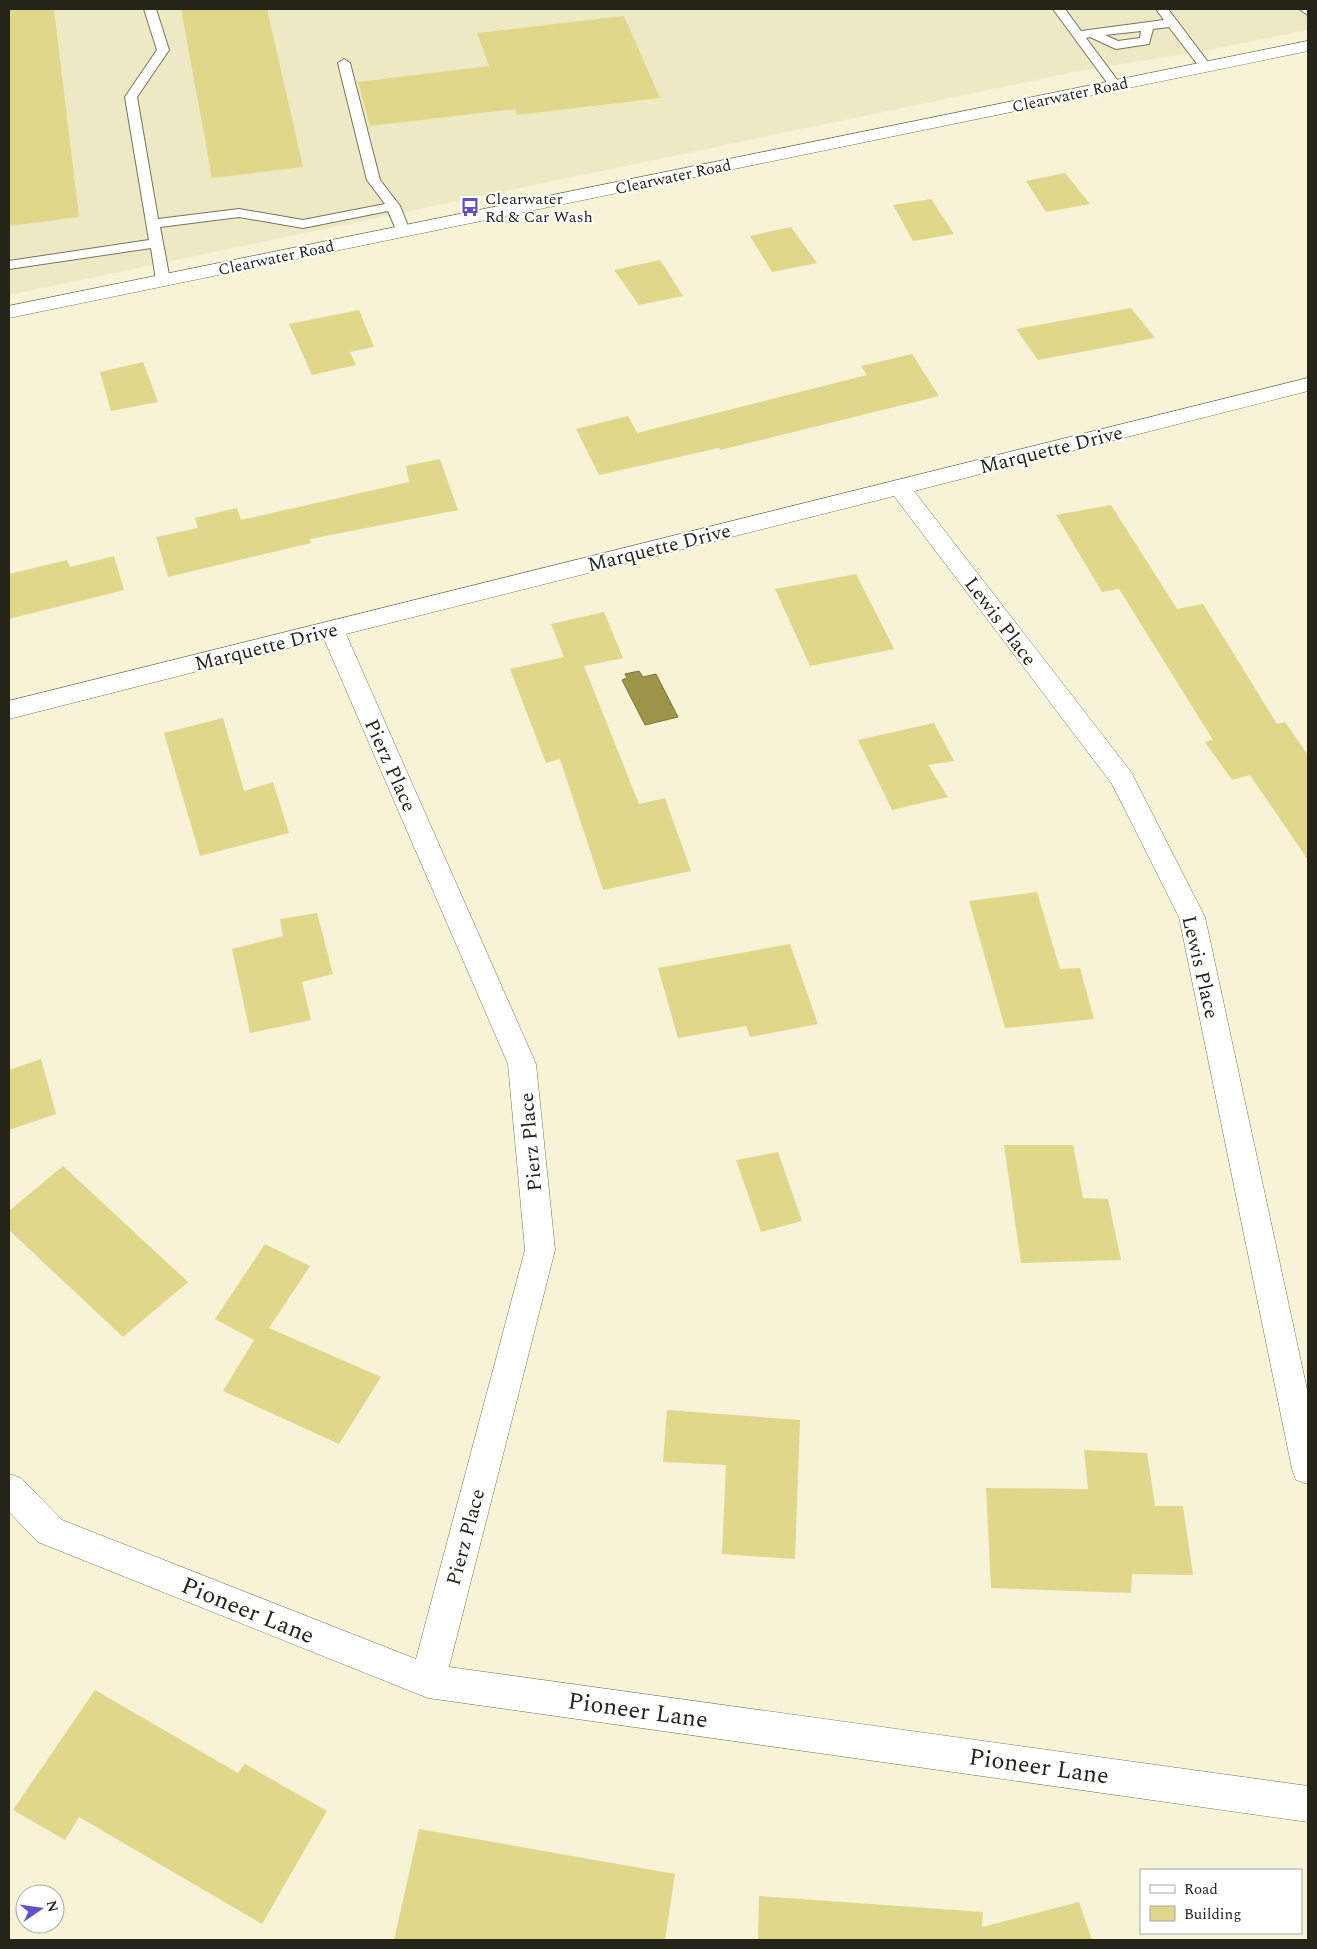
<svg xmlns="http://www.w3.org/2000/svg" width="1317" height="1949" font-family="Spectral,serif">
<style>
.built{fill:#eee9c5}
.water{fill:#9f954a;stroke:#7a733b}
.building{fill:#e1d78b}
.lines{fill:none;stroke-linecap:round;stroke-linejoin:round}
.lane-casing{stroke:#77745a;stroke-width:2}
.street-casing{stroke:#77745a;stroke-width:1}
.secondary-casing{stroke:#77745a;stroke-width:1}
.lane{fill:#fff;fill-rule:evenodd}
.street{fill:#fff;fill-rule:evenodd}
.secondary{fill:#fff;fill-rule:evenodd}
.labels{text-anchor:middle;stroke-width:4;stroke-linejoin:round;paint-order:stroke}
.far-street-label{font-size:16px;fill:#252419;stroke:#fff}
.far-poi-label{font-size:16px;fill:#252419;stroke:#fff;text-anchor:start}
.street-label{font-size:20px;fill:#252419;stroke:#fff}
.near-street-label{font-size:24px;fill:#252419;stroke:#fff}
</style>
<rect width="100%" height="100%" fill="#f6f3d6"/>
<!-- built -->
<path class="built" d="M9,9h1299v21l-99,20 -130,21 -1070,224z"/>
<!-- water -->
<path class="water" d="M639,671l4,6 13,-3 22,43 -33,8 -23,-45 5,-2 -2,-4z"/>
<!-- building -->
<g class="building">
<path d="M9,9h45l25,208 -70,9z"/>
<path d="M181,9h86l36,158 -91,11z"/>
<path d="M624,16l36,82 -143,17 -2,-6 -145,17 -12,-44 131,-16 -12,-33z"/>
<path d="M1065,173l25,31 -44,8 -20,-31z"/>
<path d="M931,199l23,35 -41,7 -20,-36z"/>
<path d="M791,227l26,36 -45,9 -22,-36z"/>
<path d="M660,260l23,36 -44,9 -25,-35z"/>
<path d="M1131,308l24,30 -117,22 -22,-31z"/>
<path d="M359,310l15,37 -24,5 6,13 -44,10 -23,-51z"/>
<path d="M912,354l27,42 -219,54 -1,-2 -120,27 -23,-46 52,-13 9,17 230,-58 -6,-9z"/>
<path d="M143,362l15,40 -47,9 -11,-39z"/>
<path d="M440,459l18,51 -148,29 1,4 -143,34 -12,-40 42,-9 -3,-10 42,-10 4,12 168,-38 -3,-16z"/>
<path d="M1111,505l66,104 26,-5 74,120 8,-2 23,33v105l-58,-85 -18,5 -27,-38 8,-2 -94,-151 -17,3 -46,-77z"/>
<path d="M114,556l10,34 -115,29v-45l58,-14 3,7z"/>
<path d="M856,574l38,75 -84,17 -35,-77z"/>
<path d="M604,612l19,46 -39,8 55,138 26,-6 26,73 -88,19 -43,-131 -14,4 -36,-94 54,-12 -13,-33z"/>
<path d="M223,718l21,73 29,-9 16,51 -89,23 -36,-123z"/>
<path d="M934,723l20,38 -26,4 20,32 -56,13 -34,-70z"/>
<path d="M1037,892l23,77 20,-1 14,51 -89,9 -36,-127z"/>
<path d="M317,913l16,61 -31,8 9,38 -61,13 -18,-84 51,-13 -3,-17z"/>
<path d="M790,944l28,80 -68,13 -4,-11 -68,12 -20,-70z"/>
<path d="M41,1059l15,55 -47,16v-60z"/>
<path d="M1004,1145h69l10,53 25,1 13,61 -100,3z"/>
<path d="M778,1152l24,69 -41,11 -25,-72z"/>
<path d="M63,1166l125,116 -65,55 -114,-107v-19z"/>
<path d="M265,1244l45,22 -41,62 112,49 -42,67 -116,-53 31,-51 -39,-21z"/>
<path d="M667,1410l133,10 -5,139 -73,-5 4,-89 -63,-3z"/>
<path d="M1084,1450l63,3 8,53h28l10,69 -61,-1 -1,19 -140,-5 -5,-100 102,1z"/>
<path d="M95,1690l143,83 7,-9 82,47 -65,113 -183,-107 -14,23 -52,-30z"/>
<path d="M419,1829l256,45 -10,66h-271z"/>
<path d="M759,1896l224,16 -1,15 97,-25 13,38h-334z"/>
</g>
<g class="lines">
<!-- lane casing -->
<g class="lane-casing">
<g id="lane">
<path d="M144,9h12l13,41 -32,47 21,122 81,-10 64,11 82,-16 -18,-24 -29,-117 6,-4 6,4 30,117 20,26 10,25 -2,3h-10l-10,-23 -85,17 -64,-11 -79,10 10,53 -7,4 -7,-4 -5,-32 -142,21v-8l140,-21 -24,-143 32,-47z"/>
<path d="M1053,9h12l16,22 83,-11 -8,-11h12l43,57 -2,3h-8l-32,-42 -16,2 -4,15 -33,5 -26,-12 -4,1 35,47 -2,3h-8zM1141,31l-1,7 -22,3 -13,-6z"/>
<path d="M1299,9h9v6z"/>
</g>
</g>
<!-- street casing -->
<g class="street-casing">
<path id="street" d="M1308,378v13l-394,100 217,281 74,145 103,477v90l-12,-4 -4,-11 -113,-552 -67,-133 -218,-288 -548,138 190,430 19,186 -106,417 859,119v36l-880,-124 -390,-156 -29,-30v-38l12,4 41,42 354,139 109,-409 -17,-186 -184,-425 -315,80v-18z"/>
</g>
<!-- secondary casing -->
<g class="secondary-casing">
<path id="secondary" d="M1308,41v10l-1299,267v-12z"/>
</g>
<!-- lane -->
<use href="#lane" class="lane"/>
<!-- street -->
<use href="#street" class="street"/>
<!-- secondary -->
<use href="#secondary" class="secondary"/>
</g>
<!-- icons -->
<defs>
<g id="bus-bare" transform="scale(1.5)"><path d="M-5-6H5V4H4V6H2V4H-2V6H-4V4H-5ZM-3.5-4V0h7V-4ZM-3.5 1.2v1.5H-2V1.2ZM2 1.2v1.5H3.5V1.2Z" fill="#5c51c9" stroke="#fff" stroke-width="2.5" paint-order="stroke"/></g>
</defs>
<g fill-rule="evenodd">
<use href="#bus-bare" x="470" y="207"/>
</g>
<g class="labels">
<!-- far-street labels -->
<g class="far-street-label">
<text transform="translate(1070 94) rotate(-12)" y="6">Clearwater Road</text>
<text transform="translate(673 176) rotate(-12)" y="6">Clearwater Road</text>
<text transform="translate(276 257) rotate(-12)" y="6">Clearwater Road</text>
</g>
<!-- far-poi labels -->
<g class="far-poi-label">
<text x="485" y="204">Clearwater<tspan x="485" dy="18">Rd &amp; Car Wash</tspan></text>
</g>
<!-- street labels -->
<g class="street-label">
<text transform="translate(1051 449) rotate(-14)" y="7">Marquette Drive</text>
<text transform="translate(659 547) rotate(-14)" y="7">Marquette Drive</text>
<text transform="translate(1001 621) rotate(53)" y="7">Lewis Place</text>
<text transform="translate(266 646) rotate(-14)" y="7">Marquette Drive</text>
<text transform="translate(391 765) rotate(66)" y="7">Pierz Place</text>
<text transform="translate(1201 967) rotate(77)" y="7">Lewis Place</text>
<text transform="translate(530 1142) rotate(-95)" y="7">Pierz Place</text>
<text transform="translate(465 1537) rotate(-75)" y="7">Pierz Place</text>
</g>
<!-- near-street labels -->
<g class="near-street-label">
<text transform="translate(248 1610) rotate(22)" y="8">Pioneer Lane</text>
<text transform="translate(638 1710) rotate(8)" y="8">Pioneer Lane</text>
<text transform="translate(1039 1766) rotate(8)" y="8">Pioneer Lane</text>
</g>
</g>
<!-- border -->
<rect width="1317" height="1949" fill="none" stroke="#252419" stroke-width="20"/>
<!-- legend -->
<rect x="1140" y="1869" width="162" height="65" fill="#ffffff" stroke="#a8a7a3"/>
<rect x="1150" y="1885" width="25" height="8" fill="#ffffff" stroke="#a8a7a3"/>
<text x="1184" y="1894" font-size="15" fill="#252419">Road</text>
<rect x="1150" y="1906" width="25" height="15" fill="#e1d78b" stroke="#a8a7a3"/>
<text x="1184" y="1919" font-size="15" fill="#252419">Building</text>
<!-- north arrow -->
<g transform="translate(40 1909) rotate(77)"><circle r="24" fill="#ffffff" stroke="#a8a7a3"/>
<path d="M0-4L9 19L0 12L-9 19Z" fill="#5c51c9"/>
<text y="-8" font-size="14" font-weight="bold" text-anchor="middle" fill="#252419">N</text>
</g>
</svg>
